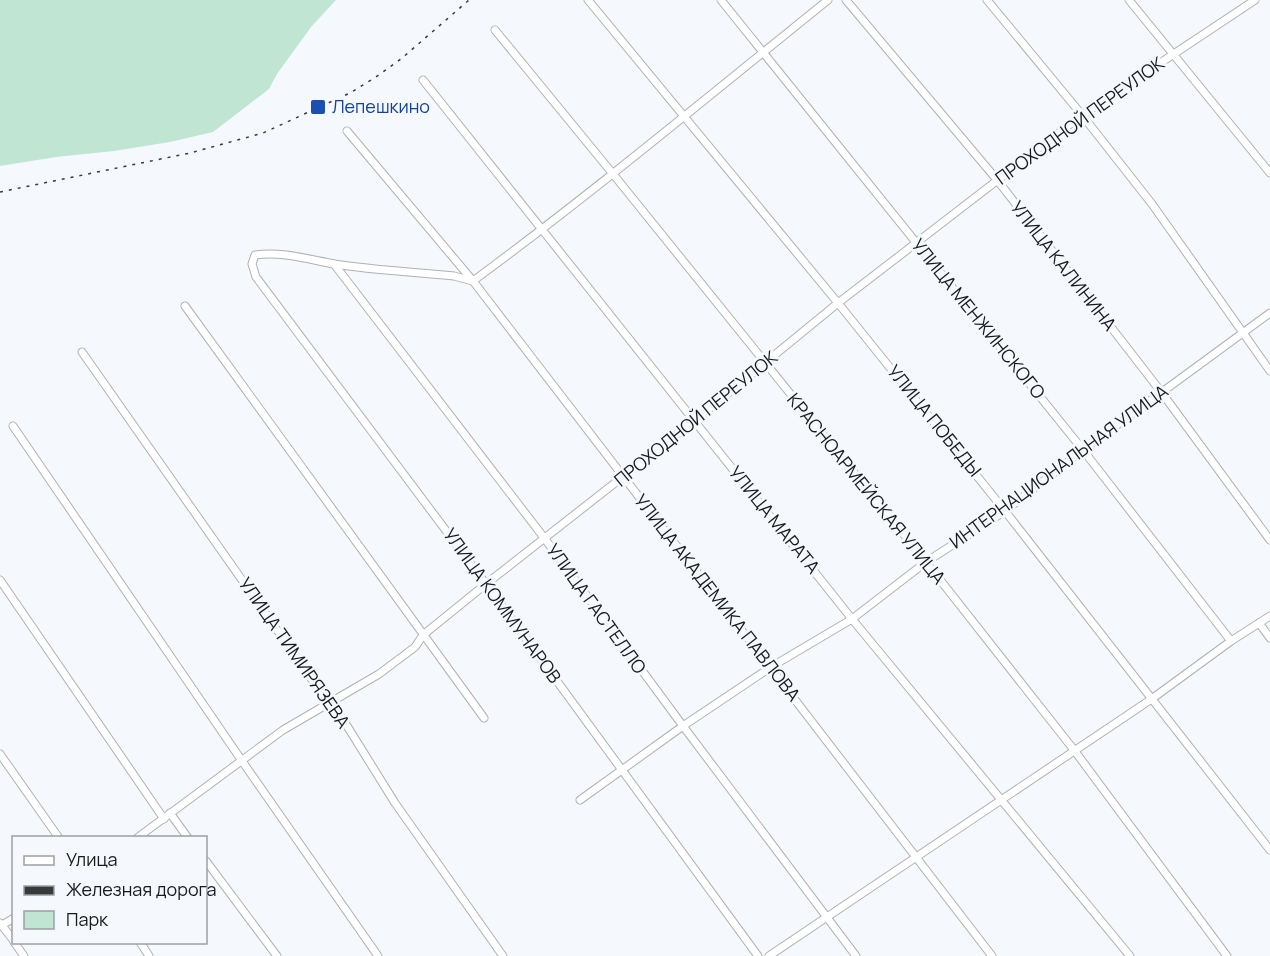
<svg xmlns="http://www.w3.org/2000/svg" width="1270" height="956" font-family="Manrope,sans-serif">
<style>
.green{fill:#c1e5d3}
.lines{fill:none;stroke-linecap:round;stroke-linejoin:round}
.minor-casing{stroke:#aeb1b5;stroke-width:9}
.minor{stroke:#fff;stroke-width:7}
.rail{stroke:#37393b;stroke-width:1.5;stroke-dasharray:3 6;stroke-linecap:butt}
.transit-dot{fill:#1a4fb4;stroke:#f5f9fd;stroke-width:2}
.labels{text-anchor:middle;stroke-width:6;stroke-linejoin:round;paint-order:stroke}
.transit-label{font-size:18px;fill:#164399;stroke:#f5f9fd;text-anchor:start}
.street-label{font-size:18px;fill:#18191b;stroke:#f5f9fd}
</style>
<rect width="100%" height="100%" fill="#f5f9fd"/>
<!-- green -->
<path class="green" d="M0,0h336l-25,27 -34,47 -8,15 -56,43 -43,10 -56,9 -58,6 -56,9z"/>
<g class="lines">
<!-- minor casing -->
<g class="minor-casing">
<g id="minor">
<path d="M588,0l250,303 167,208 265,339"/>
<path d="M721,0l362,450 148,191"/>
<path d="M846,0l152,181 164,212 108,147"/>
<path d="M987,0l95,115 70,89 118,167"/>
<path d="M1129,0l141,173"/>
<path d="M495,30l118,144 313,388 148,188 153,206"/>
<path d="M423,80l429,539 278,337"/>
<path d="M347,131l126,150 519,675"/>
<path d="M334,264l211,275 138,187 173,230"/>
<path d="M185,306l299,412"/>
<path d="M82,352l247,352 10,9 56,90 108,153"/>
<path d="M13,426l229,335 136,195"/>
<path d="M0,580l164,239"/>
<path d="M1259,623l11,15"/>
<path d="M0,754l59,84"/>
<path d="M580,800l103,-74 88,-59 81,-48 74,-57 79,-51 78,-61 187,-137"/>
<path d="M170,813l18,25"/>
<path d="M137,838l146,-108 96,-56 36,-27 8,-12 63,-51 208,-163 144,-118 78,-60 166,-128 173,-115"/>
<path d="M206,861l71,95"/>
<path d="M0,923l14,18"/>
<path d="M2,925l12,-7"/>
<path d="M14,942l10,14"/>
<path d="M140,942l9,14"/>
<path d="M758,956l-272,-372 -230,-307 -4,-13 3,-9c27,-4 52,4 79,9 39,6 80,8 120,12l19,5c122,-90 237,-186 355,-281"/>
<path d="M769,956l384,-258 78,-57 39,-25"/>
</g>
</g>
<!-- minor -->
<use href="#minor" class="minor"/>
<!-- rail -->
<path class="rail" d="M0,192l190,-39 73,-20 87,-40 26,-16 25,-18 68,-59"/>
</g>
<!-- markers -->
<rect class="transit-dot" x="310" y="99" width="16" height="16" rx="3"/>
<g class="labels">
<!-- transit labels -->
<g class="transit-label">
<text x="332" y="113">Лепешкино</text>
</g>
<!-- street labels -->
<g class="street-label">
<text transform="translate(1080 121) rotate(-36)" y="6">ПРОХОДНОЙ ПЕРЕУЛОК</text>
<text transform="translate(1063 266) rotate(52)" y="6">УЛИЦА КАЛИНИНА</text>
<text transform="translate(978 319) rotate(51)" y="6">УЛИЦА МЕНЖИНСКОГО</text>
<text transform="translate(696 419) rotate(-39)" y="6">ПРОХОДНОЙ ПЕРЕУЛОК</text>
<text transform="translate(934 421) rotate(51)" y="6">УЛИЦА ПОБЕДЫ</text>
<text transform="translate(1059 467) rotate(-36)" y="6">ИНТЕРНАЦИОНАЛЬНАЯ УЛИЦА</text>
<text transform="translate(866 489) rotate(51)" y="6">КРАСНОАРМЕЙСКАЯ УЛИЦА</text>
<text transform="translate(774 520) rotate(51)" y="6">УЛИЦА МАРАТА</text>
<text transform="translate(717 598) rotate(52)" y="6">УЛИЦА АКАДЕМИКА ПАВЛОВА</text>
<text transform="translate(502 606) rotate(54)" y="6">УЛИЦА КОММУНАРОВ</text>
<text transform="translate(596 609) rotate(54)" y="6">УЛИЦА ГАСТЕЛЛО</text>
<text transform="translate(294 653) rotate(55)" y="6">УЛИЦА ТИМИРЯЗЕВА</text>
</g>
</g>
<!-- legend -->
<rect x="12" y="836" width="195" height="108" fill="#f5f9fd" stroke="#9d9fa3" stroke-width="1.5"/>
<rect x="24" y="856" width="30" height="9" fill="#ffffff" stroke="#9d9fa3" stroke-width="1.5"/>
<text x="66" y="866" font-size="18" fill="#18191b">Улица</text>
<rect x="24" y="886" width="30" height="9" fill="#37393b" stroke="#9d9fa3" stroke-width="1.5"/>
<text x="66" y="896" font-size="18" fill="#18191b">Железная дорога</text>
<rect x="24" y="911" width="30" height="18" fill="#c1e5d3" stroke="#9d9fa3" stroke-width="1.5"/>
<text x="66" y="926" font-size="18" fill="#18191b">Парк</text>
</svg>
